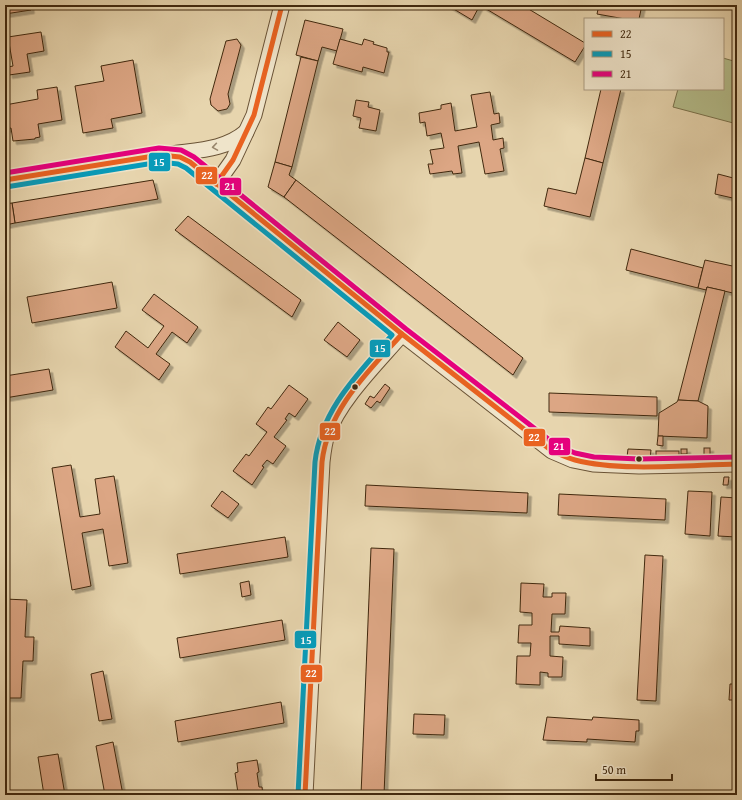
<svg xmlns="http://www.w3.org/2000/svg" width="742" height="800" font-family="'Gentium Book Plus',serif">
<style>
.green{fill:#b4bd8b;stroke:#7a724c}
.building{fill:#dca684;stroke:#40280e;filter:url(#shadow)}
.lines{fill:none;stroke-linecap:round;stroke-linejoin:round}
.minor-casing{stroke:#6a5336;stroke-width:17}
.minor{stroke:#efe4ca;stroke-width:15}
.bus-1-casing{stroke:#efe4ca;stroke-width:8}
.bus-2-casing{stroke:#efe4ca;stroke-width:8}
.bus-3-casing{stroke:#efe4ca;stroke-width:8}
.bus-1{stroke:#e96221;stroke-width:5}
.bus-2{stroke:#069cbb;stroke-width:5}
.bus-3{stroke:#e5007d;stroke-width:5}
.oneway{stroke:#98866c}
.bus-dot{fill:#40280e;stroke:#efe4ca;stroke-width:1.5}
.line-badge{stroke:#efe4ca;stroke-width:1.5}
.badge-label{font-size:11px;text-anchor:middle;font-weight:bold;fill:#fff}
</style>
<defs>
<filter id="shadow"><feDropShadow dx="3.5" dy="3.5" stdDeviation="0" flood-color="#0004"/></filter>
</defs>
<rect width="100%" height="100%" fill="#e7d5ae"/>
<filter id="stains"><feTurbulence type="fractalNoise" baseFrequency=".005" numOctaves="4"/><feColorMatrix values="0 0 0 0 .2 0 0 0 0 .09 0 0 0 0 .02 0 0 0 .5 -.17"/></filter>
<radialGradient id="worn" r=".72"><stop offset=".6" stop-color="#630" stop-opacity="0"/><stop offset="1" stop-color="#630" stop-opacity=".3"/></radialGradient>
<!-- green -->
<path class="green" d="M723,58l14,4v62l-64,-17 5,-18h45z"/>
<!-- building -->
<g class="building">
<path d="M5,5h25l1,5 -26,4z"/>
<path d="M447,5h33l-8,15z"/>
<path d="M484,5h38l63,38v3l-10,16 -92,-55z"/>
<path d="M599,5h43l-3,14h-14l-28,-5z"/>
<path d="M305,20l38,9 -6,22 -15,-4 -4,14 -22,-6z"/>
<path d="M41,32l3,19 -17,3 3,18 -21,3 -1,-8 5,-1 -5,-29z"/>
<path d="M237,39l4,6 -13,49 2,10 -3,5 -9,2 -7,-6 -1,-6 16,-58z"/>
<path d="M340,39l22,6 2,-6 10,3 -1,2 14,4v4h2l-5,21 -21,-6 -1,5 -29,-8z"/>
<path d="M301,57l17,4 -26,106 -17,-5z"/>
<path d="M133,60l9,53 -31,6 2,9 -30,5 -8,-47 29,-5 -3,-15z"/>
<path d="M57,87l5,33 -24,4 2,13 -5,1v1l-22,2 -2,-13 -6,1v-24l33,-6 -1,-9z"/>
<path d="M601,89h20l-18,74 -18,-5z"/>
<path d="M490,92l4,22 5,-1 1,10 -9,2 2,15 10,-2 1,10 -4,1 4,22 -19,3 -6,-32 -21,4 4,27 -9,1 -1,-3 -22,3 -2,-10h5l-3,-14 14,-2 -3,-15 -14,3 -2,-14 -5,1 -1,-10 22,-4v-4l10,-2 4,28 22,-4 -6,-32z"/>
<path d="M356,100l13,2 -1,5 12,3 -4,21 -17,-3 2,-10 -8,-2z"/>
<path d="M585,158l18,5 -13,54 -46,-11 4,-18 28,6z"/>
<path d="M275,162l17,5 -3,8 7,5 -12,17 -16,-10z"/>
<path d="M718,174l19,5v20l-22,-5z"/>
<path d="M153,180l5,19 -143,24 -3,-20z"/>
<path d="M296,180l227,178 -10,17 -229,-178z"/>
<path d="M12,203l3,20 -10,2v-21z"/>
<path d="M188,216l113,84 -9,17 -117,-87z"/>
<path d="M631,249l72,19 -5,20 -72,-18z"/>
<path d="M705,260l32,7v27l-30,-7 -1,3 -8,-2z"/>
<path d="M112,282l5,26 -85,15 -5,-26z"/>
<path d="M707,287l18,4 -27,110 -20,-1z"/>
<path d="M154,294l44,33 -11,16 -15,-11 -16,22 14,10 -11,16 -44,-33 11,-16 22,17 16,-22 -22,-16z"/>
<path d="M338,322l22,18 -13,17 -23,-17z"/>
<path d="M49,369l4,21 -48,8v-22z"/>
<path d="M385,384l5,4 -10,15 -3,-2 -6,7 -6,-4 5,-8 4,2z"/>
<path d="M289,385l19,14 -13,18 -6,-4 -4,6 2,1 -13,17 12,9 -13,18 -6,-4 -5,6 2,1 -12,18 -19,-14 13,-17 3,2 18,-24 -11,-8 12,-17 3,2z"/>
<path d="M549,393l108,4v19l-108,-4z"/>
<path d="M678,400l20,1 10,5 -1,32 -49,-2 1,-23 18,-11z"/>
<path d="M658,436h5v10l-6,-1z"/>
<rect x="704" y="448" width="6" height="9"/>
<path d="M628,449l23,1 -1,9 -23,-2z"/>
<rect x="681" y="449" width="6" height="5"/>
<rect x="656" y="451" width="23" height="9"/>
<path d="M71,465l9,52 20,-3 -5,-35 19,-3 14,87 -19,3 -6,-37 -21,4 9,53 -19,4 -20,-122z"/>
<path d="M724,477h5l-1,8h-5z"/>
<path d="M366,485l162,8 -1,20 -162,-7z"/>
<path d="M222,491l17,13 -11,14 -17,-12z"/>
<path d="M688,491l24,1 -2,44 -25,-2z"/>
<path d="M559,494l107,5 -1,21 -107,-5z"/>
<path d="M721,497l16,1v39l-19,-1z"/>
<path d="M285,537l3,20 -108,17 -3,-20z"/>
<path d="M371,548l23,1 -10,246h-23z"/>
<path d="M645,555l18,1 -7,145 -19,-1z"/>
<path d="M249,581l2,14 -9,2 -2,-14z"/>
<path d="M521,583l23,1 -1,13h9v-4h14l-1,21h-13l-1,18h8l1,-6 30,2v18l-31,-2v-8h-9v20l13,1 -1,20h-14v-4l-8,-1v13l-24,-1 1,-28h13l1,-13h-13l1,-18h13v-12l-12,-1z"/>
<path d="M5,599l22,1 -2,37h9l-1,24h-10l-2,37h-16l3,-87h-3z"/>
<path d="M282,620l3,20 -105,18 -3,-20z"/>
<path d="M103,671l9,48 -13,2 -8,-47z"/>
<path d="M730,684h7l-1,16h-7z"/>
<path d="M281,702l3,21 -106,19 -3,-21z"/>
<path d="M414,714l31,1 -1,20 -31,-1z"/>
<path d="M547,717l45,3 1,-3 46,3v11h-3l-1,11 -48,-3v3l-44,-2z"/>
<path d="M113,742l10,53h-18l-9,-49z"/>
<path d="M58,754l7,41h-21l-6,-38z"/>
<path d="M257,760l2,12 -2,1 2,14h3l1,8h-21v-3l-4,1 -3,-20 3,-1 -1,-9z"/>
</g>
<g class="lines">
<!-- minor casing -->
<g class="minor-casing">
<g id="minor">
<path d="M171,154c27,-4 54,-4 75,-22"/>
<path d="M5,180l155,-25 20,2 10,5 212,172 150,117 21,9 20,4 46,2 98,-2"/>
<path d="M216,184l17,-24 21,-45 28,-110"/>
<path d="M305,795l17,-333c1,-9 2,-19 5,-27 12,-35 51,-73 75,-101"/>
</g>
</g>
<!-- minor -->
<use href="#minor" class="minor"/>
<!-- bus-1 casing -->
<g class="bus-1-casing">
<g id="bus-1">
<path d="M5,180l155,-25 20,2 10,5 212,172 150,117c7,3 15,7 23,9 46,12 113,5 162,4"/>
<path d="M216,184l17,-24 21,-45 28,-110"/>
<path d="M305,795l17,-333c6,-53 46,-90 80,-128"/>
</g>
</g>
<!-- bus-2 casing -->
<g class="bus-2-casing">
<path id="bus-2" d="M6,187l154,-25 18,2 8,4 206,167c-33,38 -71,74 -77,127l-17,333"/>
</g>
<!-- bus-3 casing -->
<g class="bus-3-casing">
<path id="bus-3" d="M5,173l154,-25 22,2 13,7 212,172 150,116 19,8 19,4 45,2 98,-2"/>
</g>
<!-- bus-1 -->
<use href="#bus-1" class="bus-1"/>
<!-- bus-2 -->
<use href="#bus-2" class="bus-2"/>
<!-- bus-3 -->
<use href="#bus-3" class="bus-3"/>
</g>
<!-- one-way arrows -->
<defs><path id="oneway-chevron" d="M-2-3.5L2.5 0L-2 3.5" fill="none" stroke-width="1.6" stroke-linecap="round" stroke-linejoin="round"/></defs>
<use class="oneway" href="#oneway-chevron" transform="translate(215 147) rotate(171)"/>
<!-- markers -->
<g class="bus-dot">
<circle cx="355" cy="387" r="3.5"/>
<circle cx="639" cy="459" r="3.5"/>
</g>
<g class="line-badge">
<rect x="148" y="152" width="23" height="20" rx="4" fill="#069cbb"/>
<rect x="195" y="166" width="23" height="19" rx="4" fill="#e96221"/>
<rect x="219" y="177" width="23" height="19" rx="4" fill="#e5007d"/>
<rect x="369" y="339" width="22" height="19" rx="4" fill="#069cbb"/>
<rect x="319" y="422" width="22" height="19" rx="4" fill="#e96221"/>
<rect x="523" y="428" width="23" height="19" rx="4" fill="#e96221"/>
<rect x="548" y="437" width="23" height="19" rx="4" fill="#e5007d"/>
<rect x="294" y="630" width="23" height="19" rx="4" fill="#069cbb"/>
<rect x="300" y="664" width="23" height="19" rx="4" fill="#e96221"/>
</g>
<g class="badge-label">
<text x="159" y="166">15</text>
<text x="207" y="179">22</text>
<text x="230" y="190">21</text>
<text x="380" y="352">15</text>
<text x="330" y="435">22</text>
<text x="534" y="441">22</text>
<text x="559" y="450">21</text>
<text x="306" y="644">15</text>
<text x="311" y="677">22</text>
</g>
<!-- margin -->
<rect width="742" height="800" fill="none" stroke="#e7d5ae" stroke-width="20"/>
<rect x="6" y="6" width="730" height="788" fill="none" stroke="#40280e" stroke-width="2"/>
<rect x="10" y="10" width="722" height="780" fill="none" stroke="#40280e"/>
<!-- legend -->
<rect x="584" y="18" width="140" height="72" fill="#efe4ca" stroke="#a9997f"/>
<rect x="592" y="31" width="20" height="6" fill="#e96221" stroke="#a9997f"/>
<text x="620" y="38" font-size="12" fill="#40280e">22</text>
<rect x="592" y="51" width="20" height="6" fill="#069cbb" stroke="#a9997f"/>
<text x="620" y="58" font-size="12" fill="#40280e">15</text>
<rect x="592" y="71" width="20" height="6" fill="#e5007d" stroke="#a9997f"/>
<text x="620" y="78" font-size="12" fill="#40280e">21</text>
<!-- scale -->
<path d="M596 774v6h76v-6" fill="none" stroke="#40280e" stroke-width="2"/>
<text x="602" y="774" font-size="12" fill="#40280e" stroke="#efe4ca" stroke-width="3" paint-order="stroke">50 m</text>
<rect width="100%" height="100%" filter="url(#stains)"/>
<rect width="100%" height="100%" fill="url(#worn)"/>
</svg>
